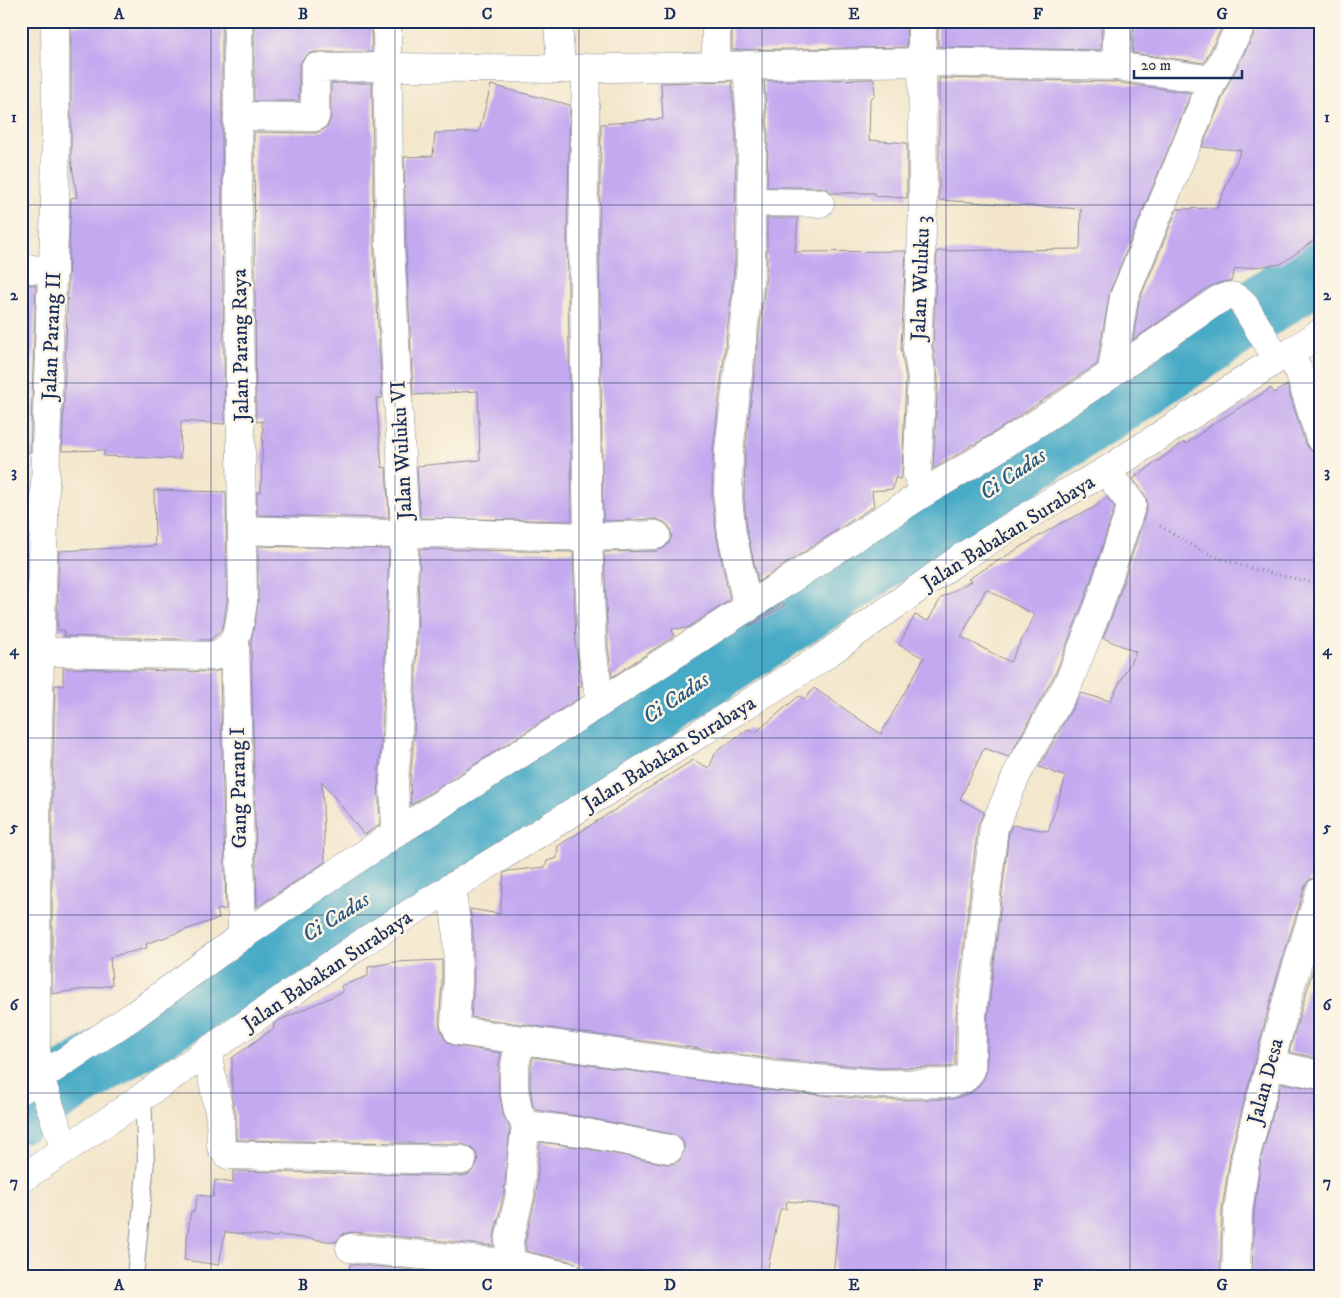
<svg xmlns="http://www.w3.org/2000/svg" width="1341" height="1298" font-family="'IM FELL DW Pica',serif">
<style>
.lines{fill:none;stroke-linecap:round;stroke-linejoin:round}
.river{stroke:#46aac6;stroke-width:64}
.building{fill:#c3a9f0;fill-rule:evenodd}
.service-casing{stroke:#878a94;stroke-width:18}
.minor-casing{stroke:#878a94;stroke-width:29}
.path{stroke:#878a94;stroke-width:3;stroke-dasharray:1 4;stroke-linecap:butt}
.service{stroke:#fff;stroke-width:16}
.minor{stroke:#fff;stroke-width:28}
.grid{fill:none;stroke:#1b2f5e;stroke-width:1;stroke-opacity:0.55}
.labels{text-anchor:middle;stroke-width:5;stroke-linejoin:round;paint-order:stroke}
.street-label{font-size:21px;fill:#1b2f5e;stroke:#fcf5e5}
.water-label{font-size:22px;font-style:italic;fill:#2a5a82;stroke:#fcf5e5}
.neatline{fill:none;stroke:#1b2f5e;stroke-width:2}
.grid-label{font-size:16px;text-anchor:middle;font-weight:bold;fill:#1b2f5e}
</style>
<rect width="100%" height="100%" fill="#fcf5e5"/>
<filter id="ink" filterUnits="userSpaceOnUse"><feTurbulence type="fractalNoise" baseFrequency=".02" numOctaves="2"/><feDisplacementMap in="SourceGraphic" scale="10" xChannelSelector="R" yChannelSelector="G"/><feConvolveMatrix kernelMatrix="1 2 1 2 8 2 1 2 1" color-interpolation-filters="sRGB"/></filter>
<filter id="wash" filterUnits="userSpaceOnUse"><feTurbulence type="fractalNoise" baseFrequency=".0096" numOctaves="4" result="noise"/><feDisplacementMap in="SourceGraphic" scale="20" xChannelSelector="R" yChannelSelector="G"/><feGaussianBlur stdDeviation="1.12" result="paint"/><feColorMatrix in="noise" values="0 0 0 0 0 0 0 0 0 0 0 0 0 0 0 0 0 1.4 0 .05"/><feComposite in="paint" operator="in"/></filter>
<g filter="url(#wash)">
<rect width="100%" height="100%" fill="#f3e6cb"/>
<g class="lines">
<!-- river -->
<path class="river" d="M21,1111l477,-296 423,-283 399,-264"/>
</g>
<g id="blocks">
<!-- building -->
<g class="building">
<path d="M150,21h72v211l3,192 -44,-3 -1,38 -76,-3v-6l-42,1 9,-253 6,-1 -6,-38v-133l79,-2z"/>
<path d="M254,21h117l1,31h-57l-7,2 -6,6 -3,8v33h-45z"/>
<path d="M732,21h174l1,26 -175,3z"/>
<path d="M938,21h164l-1,29 -163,-3z"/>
<path d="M1134,21h91l-21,42 -72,-10z"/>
<path d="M1258,21h62v215l-39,28 -46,5 -4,12 -9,1 -13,5 -76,53 6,-39 38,-92 40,-1 24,-58 -39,-3 25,-60 30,-59z"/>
<path d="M939,78l176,4 76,11 -81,198 -13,73 -105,70 -18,11 -3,-1 -1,3 -37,22 5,-91 -5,-31 4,-96 143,-2 1,-40 -142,-9z"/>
<path d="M874,79l1,16 -5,4 -1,41 38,3v55l-32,-2v-3h-44l-3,-4 -8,-2h-53l1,-52 -4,-54z"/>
<path d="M732,81l4,55 -1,128 -22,185 -1,50 5,38 13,63 -43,28 -15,1 2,7 -62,41 -4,-30 -4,-95 53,-1 7,-3 5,-5 3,-8 -3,-9 -5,-4 -8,-3 -53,2 -4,-286 2,-111 62,-5 -2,-36z"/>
<path d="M331,83h41l2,165 8,150h-6l6,70 4,-1 3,51 -132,-3v-23h4l2,-65h-1v-6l-6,1 -2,-290 61,1 8,-3 5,-5 3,-8z"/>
<path d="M491,85l79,20 -3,130 5,286 -152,-3 -3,-52 63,-6 -2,-69 -65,4 -7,-148 -2,-90 29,-1 2,-23 44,-1z"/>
<path d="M767,218h31l-3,34 111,-1 -5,97 5,30 -4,96 -2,5 -5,-1 -2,11 -21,2 2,15 -116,76 -11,-51 -3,-33 1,-46 22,-185z"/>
<path d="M21,284l15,1 -6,167 -9,1z"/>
<path d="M1287,385l18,58 5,7 10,3v423l-10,3 -5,7 -28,91 -46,174 -9,59 -2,67h-310l-50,-5 -1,5h-26l7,-71 -53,-5 -1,8h-6l-14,68h-145l-38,-9 -10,-6 -47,-11 -1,-9 11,-46 4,-54 39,5 88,17h8l5,-4 4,-9v-8l-4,-5 -8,-4 -88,-17 -48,-7 -3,-4 -3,-19v-15l3,-15 242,34 104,9 74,-1 18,-6 7,-6 6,-8 3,-9 1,-54 21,-185 3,-6 36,6 18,-54 -27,-10 42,-74 29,8 26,-49 -33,-14 11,-27 33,-103v-7l-2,-6 -12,-16 51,-37 2,2 26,-19 59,-37 3,5z"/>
<path d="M154,490l72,2 1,109 -3,22 -4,9 -10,8 -146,-4v-6h-6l-1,-12 2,-67 96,-5z"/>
<path d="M1107,498l8,9 -31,94 -28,71 -47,85 -25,-9 -24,51 24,13 -6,13 -19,161 -3,29 -1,50 -6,2 -69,1 -101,-8 -308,-43 3,-35 -1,-52 -3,-21 30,5 4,-41 4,-2 37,-4 2,-6 10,-3 1,-12 135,-86 16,8 7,-16 32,-23 8,3 43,-36 6,3 9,-11 67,46 43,-76 -25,-13 16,-30 13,6 13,-23 30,-17 -3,-2 91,-55 34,-16zM986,589l49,26 -25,47 -49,-25z"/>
<path d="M258,546l131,3 -7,184 -4,47 2,45 -16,10 -42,-54 3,81 -68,45 -6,-266 7,-37z"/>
<path d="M420,549l153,3 3,97 6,37h-4l1,12 -168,107 -1,-24 4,-46z"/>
<path d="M21,553h6l-1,67h-5z"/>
<path d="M783,603l2,2 -33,20 -4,1z"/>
<path d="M63,668l150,4 7,-2 6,239 -9,1 2,8 -73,26 1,4 -37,9 2,28 -60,9v-195l3,-114 8,1z"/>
<path d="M21,682h3l-3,86z"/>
<path d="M1320,945v114l-31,-7z"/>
<path d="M442,960v22l-3,42 5,14 5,5 7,3 45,7 -3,18 1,20 4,23 7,14 -6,65 -10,44v9l-142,-14 -9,2 -7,8 -58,-7 -1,2 -52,-5 -6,33 -35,-5 7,-49 3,1 4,-17 15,2 2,-17 18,3v-12l229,5 7,-2 6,-6 3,-7 -2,-8 -6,-6 -8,-3 -226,-4v-24l-4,-18v-40l42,-30 -1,-3 7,-5 63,-28 -2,-6 27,-10v-9l27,-5z"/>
<path d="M1281,1083l39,7v187h-68l2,-65 7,-54z"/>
<path d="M350,1264l116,11v2h-118z"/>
</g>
</g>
</g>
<g filter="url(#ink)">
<use href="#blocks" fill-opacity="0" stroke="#878a94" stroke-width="1"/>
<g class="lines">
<!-- service casing -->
<g class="service-casing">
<path id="service" d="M135,1277l11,-116 -3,-65"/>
</g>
<!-- minor casing -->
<g class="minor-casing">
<g id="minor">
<path d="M55,21c1,97 2,194 -5,291l-14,487v249l4,30 25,71"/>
<path d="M387,21l3,227 15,284 -7,202 -4,47 2,52"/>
<path d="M558,21l3,48"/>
<path d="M922,21l1,187 -6,140 5,29 -5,97 8,18"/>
<path d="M716,65v-44"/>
<path d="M747,65l5,71 -1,129 -22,186 -1,48 4,35 16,74"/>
<path d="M1116,66l2,-45"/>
<path d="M238,116l77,1v-49l72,-1 174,2 361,-7 194,4 97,14"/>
<path d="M752,202l68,1"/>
<path d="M21,268l32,3"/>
<path d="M1290,353l11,24 19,61"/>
<path d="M1112,372l12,-75 89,-217 30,-59"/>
<path d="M243,530l127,4 78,-1 140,4 68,-2"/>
<path d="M235,639l7,297"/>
<path d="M21,651l192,5c27,-10 26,-30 30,-54l-5,-370v-211"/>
<path d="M600,703l325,-211c102,-58 197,-126 293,-192 12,-5 16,-6 25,3l34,56"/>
<path d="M451,887l6,43 1,52 -3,43 3,6 319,45 103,8 72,-1 13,-5 6,-8 1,-55 3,-27 19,-161 24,-55 51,-90 30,-76 33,-102 -26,-33"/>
<path d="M207,1052l13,65 1,30 7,8 234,5"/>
<path d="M1270,1064l50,11"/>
<path d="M21,1090l112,-74 109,-80 154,-103 204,-130 -8,-55 -4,-111 -5,-302 3,-167"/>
<path d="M526,1125l55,7 88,17"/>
<path d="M21,1179l94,-63 250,-175 455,-282 139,-100 98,-61 49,-27 171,-112 13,-6 30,-20"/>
<path d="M350,1248l162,16 58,13"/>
<path d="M512,1277l-3,-36 11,-46 2,-39 4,-31 -8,-14 -4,-23v-17l3,-16 7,-15"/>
<path d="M1236,1277l2,-66 8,-56 46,-173 28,-91"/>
</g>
</g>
<!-- path -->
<path class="path" d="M1160,526c12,7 24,15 37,22 38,19 81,27 123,36"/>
<!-- service -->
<use href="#service" class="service"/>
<!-- minor -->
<use href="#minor" class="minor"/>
</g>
</g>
<!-- grid -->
<path class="grid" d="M211,21v1256M395,21v1256M579,21v1256M762,21v1256M946,21v1256M1130,21v1256M21,205h1299M21,383h1299M21,560h1299M21,738h1299M21,915h1299M21,1093h1299"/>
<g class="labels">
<!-- street labels -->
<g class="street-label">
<text transform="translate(920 278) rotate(-88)" y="7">Jalan Wuluku 3</text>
<text transform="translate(51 336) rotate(-88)" y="7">Jalan Parang II</text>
<text transform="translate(240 345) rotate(-91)" y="7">Jalan Parang Raya</text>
<text transform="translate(401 450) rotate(-93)" y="7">Jalan Wuluku VI</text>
<text transform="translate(1008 532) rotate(-32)" y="7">Jalan Babakan Surabaya</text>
<text transform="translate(669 753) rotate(-32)" y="7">Jalan Babakan Surabaya</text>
<text transform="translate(238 788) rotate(-91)" y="7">Gang Parang I</text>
<text transform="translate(327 970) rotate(-34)" y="7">Jalan Babakan Surabaya</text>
<text transform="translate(1265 1081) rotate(-75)" y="7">Jalan Desa</text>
</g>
<!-- water labels -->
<g class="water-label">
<text transform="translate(1012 473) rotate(-34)" y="8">Ci Cadas</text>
<text transform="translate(675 697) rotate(-34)" y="8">Ci Cadas</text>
<text transform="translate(335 916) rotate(-32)" y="8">Ci Cadas</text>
</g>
</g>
<!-- margin -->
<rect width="1341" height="1298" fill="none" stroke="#fcf5e5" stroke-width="55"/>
<!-- scale -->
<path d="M1134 70v8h108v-8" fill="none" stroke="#1b2f5e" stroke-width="2.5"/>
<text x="1141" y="70" font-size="15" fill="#1b2f5e" stroke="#fcf5e5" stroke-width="4" paint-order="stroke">20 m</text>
<rect x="28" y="28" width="1286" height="1242" class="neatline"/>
<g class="grid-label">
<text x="119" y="19">A</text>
<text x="303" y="19">B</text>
<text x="487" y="19">C</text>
<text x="670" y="19">D</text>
<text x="854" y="19">E</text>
<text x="1038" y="19">F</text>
<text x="1222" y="19">G</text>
<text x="14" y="122">1</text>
<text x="1327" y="122">1</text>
<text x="14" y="300">2</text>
<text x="1327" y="300">2</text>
<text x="14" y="477">3</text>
<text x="1327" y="477">3</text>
<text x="14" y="655">4</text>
<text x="1327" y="655">4</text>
<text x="14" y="832">5</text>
<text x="1327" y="832">5</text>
<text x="14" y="1010">6</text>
<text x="1327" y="1010">6</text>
<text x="14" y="1187">7</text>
<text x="1327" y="1187">7</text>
<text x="119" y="1290">A</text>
<text x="303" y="1290">B</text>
<text x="487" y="1290">C</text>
<text x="670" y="1290">D</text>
<text x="854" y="1290">E</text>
<text x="1038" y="1290">F</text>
<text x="1222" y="1290">G</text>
</g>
</svg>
